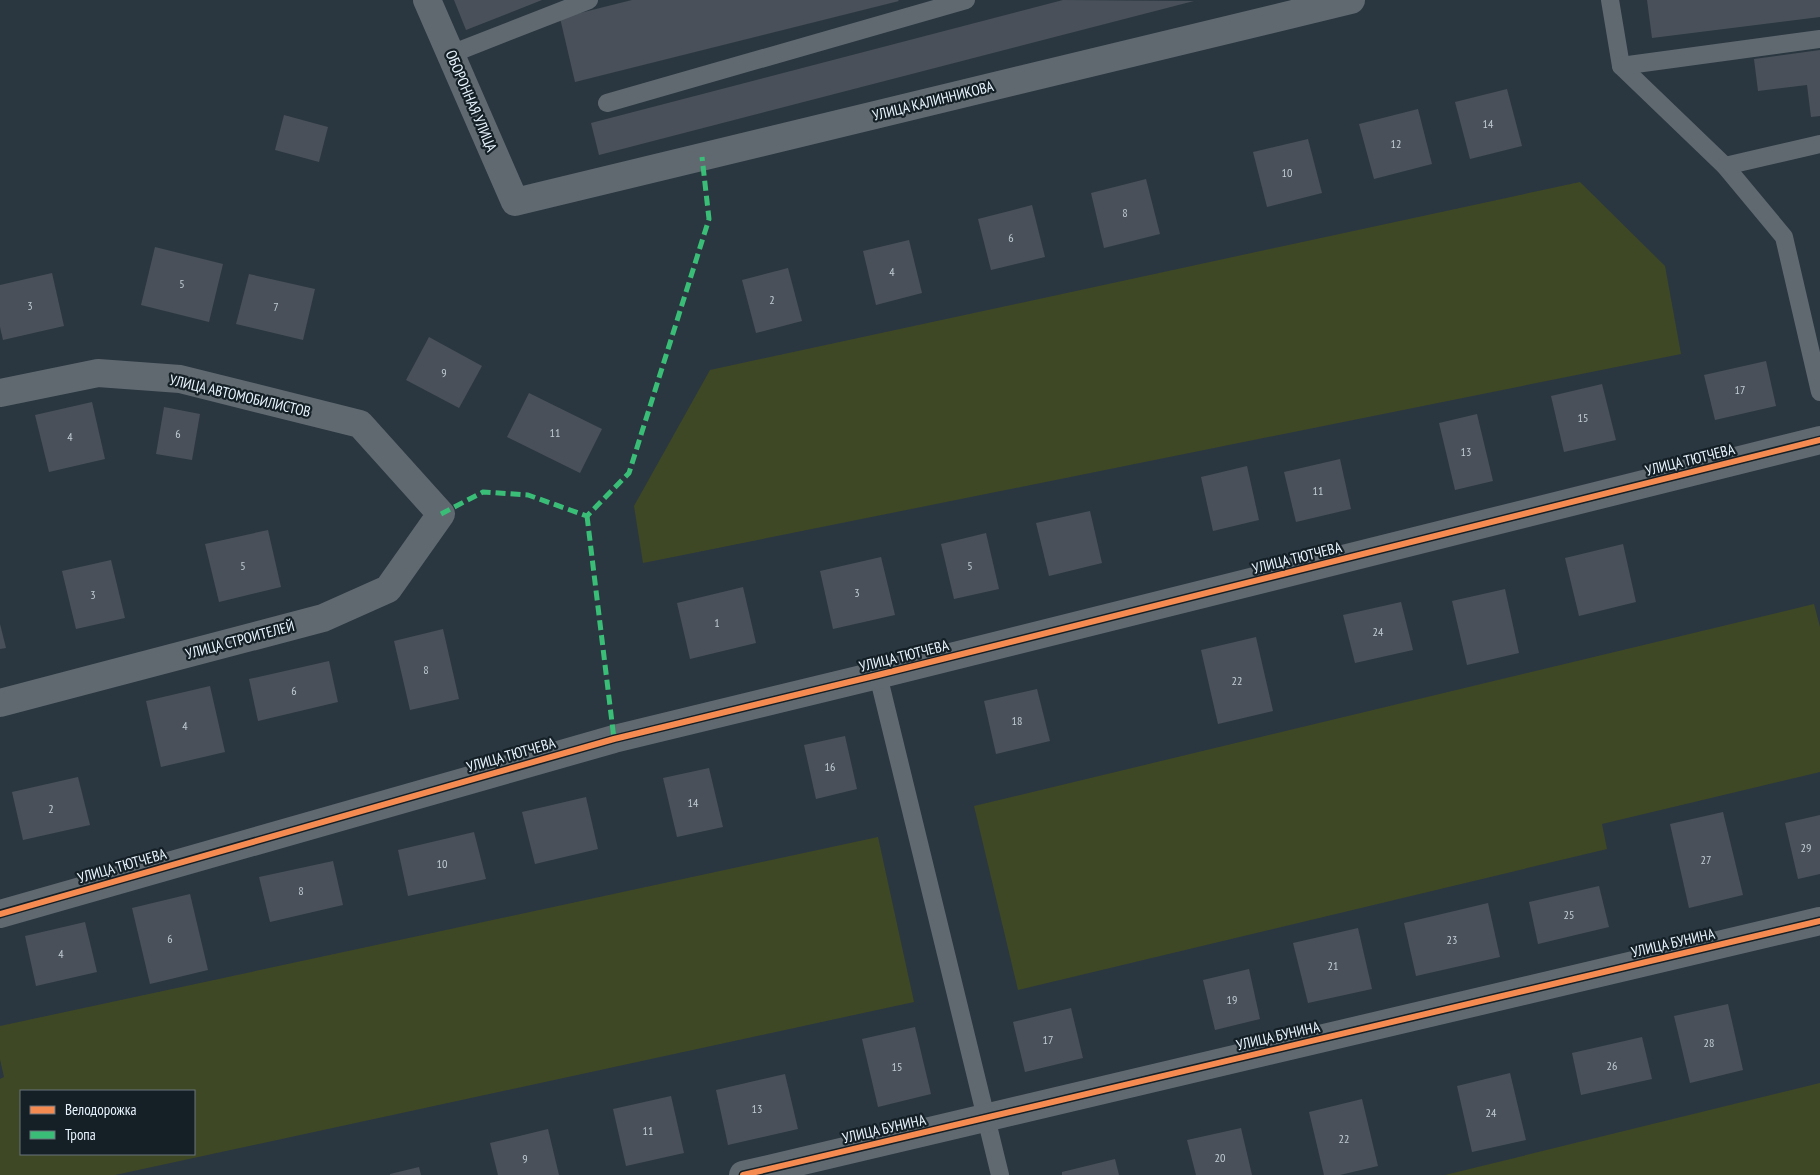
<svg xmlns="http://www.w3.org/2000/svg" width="1820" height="1175" font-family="'PT Sans Narrow',sans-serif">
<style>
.green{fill:#3f4825;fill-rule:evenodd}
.building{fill:#495059}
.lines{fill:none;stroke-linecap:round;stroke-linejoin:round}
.lane{stroke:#606970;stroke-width:18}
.street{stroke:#606970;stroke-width:28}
.quiet{stroke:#3abd76;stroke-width:5;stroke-dasharray:10 5;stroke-linecap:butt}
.cycleway-casing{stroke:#141f26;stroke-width:9}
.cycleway{stroke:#f68b52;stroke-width:6}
.labels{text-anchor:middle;stroke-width:4.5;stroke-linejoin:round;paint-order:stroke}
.number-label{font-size:12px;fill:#c0cbd4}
.street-label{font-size:15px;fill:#e8f4fd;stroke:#141f26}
</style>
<rect width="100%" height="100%" fill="#2a3740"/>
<!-- green -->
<g class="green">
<path d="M1580,182l85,84 16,88 -1038,209 -9,-57 76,-136z"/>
<path d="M1814,604l6,23v145l-218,52 5,25 -589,141 -44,-184z"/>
<path d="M878,837l36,165 -799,173h-115v-96l4,-2 -4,-18v-33zM21,1091h173v63h-173z"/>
<path d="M1820,1083v92h-375z"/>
</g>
<!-- building -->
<g class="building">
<path d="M454,0h88l-76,30z"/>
<path d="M632,0h266l1,1 -324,81 -15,-64z"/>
<path d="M1063,0l131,1 -595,154 -8,-32z"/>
<path d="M1647,0h173v17l-168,21z"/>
<path d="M1820,50v66l-9,1 -4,-32 -49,6 -4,-32z"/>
<path d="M1507,89l15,57 -52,13 -15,-57z"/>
<path d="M1418,109l14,55 -58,15 -15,-55z"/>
<path d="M284,115l44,12 -9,35 -44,-12z"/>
<path d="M1308,139l14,54 -55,14 -14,-55z"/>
<path d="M1146,179l14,55 -56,14 -13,-55z"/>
<path d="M1032,205l13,52 -54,13 -13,-51z"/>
<path d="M909,240l13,53 -46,12 -13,-54z"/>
<path d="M155,247l68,17 -14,58 -68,-17z"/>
<path d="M788,268l14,53 -46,12 -14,-53z"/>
<path d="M52,273l12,53 -61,14 -3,-13v-42z"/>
<path d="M249,274l66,15 -12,51 -67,-16z"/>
<path d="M429,337l53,29 -23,42 -53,-28z"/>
<path d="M1766,361l10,45 -61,14 -11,-45z"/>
<path d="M1602,384l14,56 -52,12 -13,-56z"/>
<path d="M529,393l73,36 -22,44 -73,-36z"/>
<path d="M92,402l13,57 -56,13 -14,-57z"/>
<path d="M164,407l36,7 -8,46 -36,-6z"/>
<path d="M1477,414l16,67 -38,9 -16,-67z"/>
<path d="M1340,459l11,50 -55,13 -12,-50z"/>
<path d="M1247,466l12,54 -46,11 -12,-54z"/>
<path d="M1090,511l12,52 -53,13 -13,-53z"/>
<path d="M268,530l13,57 -62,15 -14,-58z"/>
<path d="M986,533l13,56 -45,10 -13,-55z"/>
<path d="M1623,544l13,58 -57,14 -14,-58z"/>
<path d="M881,557l14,58 -62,14 -13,-58z"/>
<path d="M111,560l14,58 -49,11 -14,-58z"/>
<path d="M743,587l13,56 -66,16 -13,-56z"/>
<path d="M1505,589l14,64 -52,12 -15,-64z"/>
<path d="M1401,602l12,48 -58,13 -12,-48z"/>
<path d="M0,624l6,24 -6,1z"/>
<path d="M443,629l16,70 -49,11 -16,-69z"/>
<path d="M1256,637l17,74 -55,13 -17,-74z"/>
<path d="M329,661l9,41 -80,19 -9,-42z"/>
<path d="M210,686l15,66 -64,15 -15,-66z"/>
<path d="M1037,689l13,52 -54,13 -12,-53z"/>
<path d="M845,736l12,53 -41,10 -12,-54z"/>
<path d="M709,768l14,59 -46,10 -14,-59z"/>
<path d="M78,777l12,48 -67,15 -11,-48z"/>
<path d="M586,797l12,52 -63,15 -13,-52z"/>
<path d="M1723,812l20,83 -54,13 -19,-84z"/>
<path d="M1820,815v59l-22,5 -13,-56z"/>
<path d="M474,832l12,47 -78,17 -10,-46z"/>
<path d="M333,861l10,44 -73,17 -11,-45z"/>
<path d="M1599,886l10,41 -71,17 -9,-42z"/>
<path d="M190,894l18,76 -58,14 -18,-76z"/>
<path d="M1488,903l12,54 -84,19 -12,-53z"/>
<path d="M85,922l12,50 -61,14 -11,-50z"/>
<path d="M1358,928l14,61 -64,14 -15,-60z"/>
<path d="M1249,969l11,50 -45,11 -12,-50z"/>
<path d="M1728,1004l15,66 -53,13 -16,-67z"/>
<path d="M1071,1008l12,50 -58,14 -12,-50z"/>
<path d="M915,1027l16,67 -53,13 -16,-68z"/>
<path d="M1642,1037l10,42 -71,16 -9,-42z"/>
<path d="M1510,1073l16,67 -54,12 -15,-66z"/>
<path d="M785,1074l13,55 -70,16 -12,-55z"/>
<path d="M671,1096l13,57 -58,13 -13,-57z"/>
<path d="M1362,1099l16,67 -38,9h-16l-15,-63z"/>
<path d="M1241,1128l11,47h-56l-9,-35z"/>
<path d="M548,1129l11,46h-61l-8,-32z"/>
<path d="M1115,1159l4,16h-57v-3z"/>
<path d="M419,1167l2,8h-31v-1z"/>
</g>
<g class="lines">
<!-- lane -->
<g class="lane">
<path d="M1610,0l11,66 104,100 59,71 36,155"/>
<path d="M451,54l138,-54"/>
<path d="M1621,66l199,-27"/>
<path d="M607,103l359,-103"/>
<path d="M1725,166l95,-22"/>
<path d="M878,675l122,500"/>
</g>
<!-- street -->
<g class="street">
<path d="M427,0l88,202 836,-202"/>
<path d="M0,393l98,-20 82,6 180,45 81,90 -53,75 -65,29 -323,85"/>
<path d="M0,914l614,-175 264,-64 942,-235"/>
<path d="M743,1175l1077,-254"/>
</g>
<!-- quiet -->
<g class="quiet">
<path d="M441,514l42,-22 45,3 59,21 42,-43 80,-254 -7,-62"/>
<path d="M587,516l27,223"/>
</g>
<!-- cycleway casing -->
<g class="cycleway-casing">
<g id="cycleway">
<path d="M0,914l614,-175 264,-64 942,-235"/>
<path d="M743,1175l1077,-254"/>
</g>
</g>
<!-- cycleway -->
<use href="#cycleway" class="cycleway"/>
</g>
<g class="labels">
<!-- number labels -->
<g class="number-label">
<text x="1488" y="128">14</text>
<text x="1396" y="148">12</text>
<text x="1287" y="177">10</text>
<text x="1125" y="217">8</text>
<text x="1011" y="242">6</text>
<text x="892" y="276">4</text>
<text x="182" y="288">5</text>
<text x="772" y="304">2</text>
<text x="30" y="310">3</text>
<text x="276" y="311">7</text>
<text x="444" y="377">9</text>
<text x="1740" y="394">17</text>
<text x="1583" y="422">15</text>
<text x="555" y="437">11</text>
<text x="178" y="438">6</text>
<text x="70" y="441">4</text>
<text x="1466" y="456">13</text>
<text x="1318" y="495">11</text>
<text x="243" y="570">5</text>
<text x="970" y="570">5</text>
<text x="857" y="597">3</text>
<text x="93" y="599">3</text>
<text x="717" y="627">1</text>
<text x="1378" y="636">24</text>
<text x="426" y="674">8</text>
<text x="1237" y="685">22</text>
<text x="294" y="695">6</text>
<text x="1017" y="725">18</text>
<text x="185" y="730">4</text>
<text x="830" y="771">16</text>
<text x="693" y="807">14</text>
<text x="51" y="813">2</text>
<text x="1806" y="852">29</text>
<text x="1706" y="864">27</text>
<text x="442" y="868">10</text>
<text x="301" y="895">8</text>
<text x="1569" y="919">25</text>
<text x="170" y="943">6</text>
<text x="1452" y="944">23</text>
<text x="61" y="958">4</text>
<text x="1333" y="970">21</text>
<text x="1232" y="1004">19</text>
<text x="1048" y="1044">17</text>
<text x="1709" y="1047">28</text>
<text x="1612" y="1070">26</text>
<text x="897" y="1071">15</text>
<text x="757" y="1113">13</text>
<text x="1491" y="1117">24</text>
<text x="648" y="1135">11</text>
<text x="1344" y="1143">22</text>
<text x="1220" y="1162">20</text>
<text x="525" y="1163">9</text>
</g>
<!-- street labels -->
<g class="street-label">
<text transform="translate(471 101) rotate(67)" y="5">ОБОРОННАЯ УЛИЦА</text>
<text transform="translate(933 101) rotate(-14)" y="5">УЛИЦА КАЛИННИКОВА</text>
<text transform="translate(240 396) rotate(13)" y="5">УЛИЦА АВТОМОБИЛИСТОВ</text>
<text transform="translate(1690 460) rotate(-14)" y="5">УЛИЦА ТЮТЧЕВА</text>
<text transform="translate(1297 558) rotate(-14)" y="5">УЛИЦА ТЮТЧЕВА</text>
<text transform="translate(240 640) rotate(-15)" y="5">УЛИЦА СТРОИТЕЛЕЙ</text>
<text transform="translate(904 656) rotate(-14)" y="5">УЛИЦА ТЮТЧЕВА</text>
<text transform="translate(511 755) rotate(-16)" y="5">УЛИЦА ТЮТЧЕВА</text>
<text transform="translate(122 866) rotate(-16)" y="5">УЛИЦА ТЮТЧЕВА</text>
<text transform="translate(1673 943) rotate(-13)" y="5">УЛИЦА БУНИНА</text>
<text transform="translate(1278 1036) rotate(-13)" y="5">УЛИЦА БУНИНА</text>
<text transform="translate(884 1129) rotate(-13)" y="5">УЛИЦА БУНИНА</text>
</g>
</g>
<!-- legend -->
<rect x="20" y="1090" width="175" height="65" fill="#141f26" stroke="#69747c"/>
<rect x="30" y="1106" width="25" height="8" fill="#f68b52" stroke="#69747c"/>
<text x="65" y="1115" font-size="15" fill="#e8f4fd">Велодорожка</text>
<rect x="30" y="1131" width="25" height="8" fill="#3abd76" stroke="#69747c"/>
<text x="65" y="1140" font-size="15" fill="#e8f4fd">Тропа</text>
</svg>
